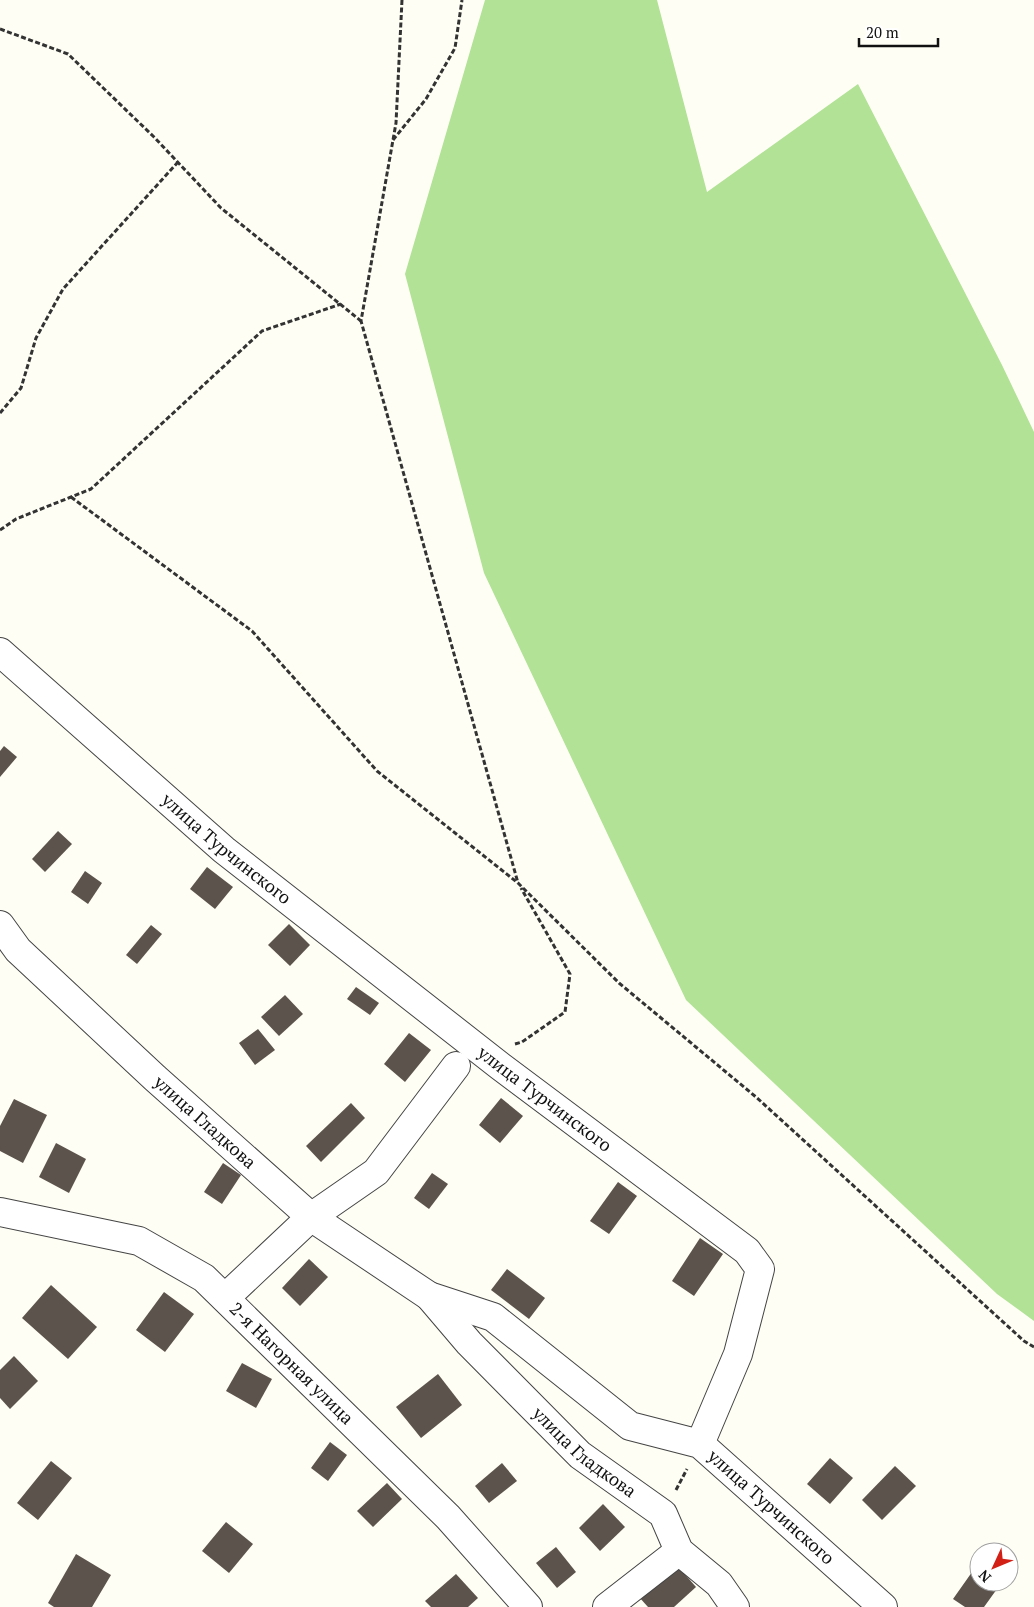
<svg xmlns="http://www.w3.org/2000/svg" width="1034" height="1607" font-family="'PT Serif',serif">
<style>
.forest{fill:#b1e296}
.building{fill:#5b534c}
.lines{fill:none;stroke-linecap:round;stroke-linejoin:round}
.minor-casing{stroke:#444;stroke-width:30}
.path{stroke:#333;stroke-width:3;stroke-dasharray:5 2.5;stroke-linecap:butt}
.minor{stroke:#fff;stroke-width:28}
.labels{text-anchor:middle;stroke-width:5;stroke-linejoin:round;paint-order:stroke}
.street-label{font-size:18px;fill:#111;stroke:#fff}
</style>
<rect width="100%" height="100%" fill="#fffef5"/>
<!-- forest -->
<path class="forest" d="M485,0h172l50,192 151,-108 144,281 32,67v889l-37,-27 -311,-294 -202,-427 -79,-299z"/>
<!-- building -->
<g class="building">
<path d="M4,746l13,11 -17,20v-26z"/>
<path d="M58,831l14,13 -27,28 -13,-13z"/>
<path d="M207,867l26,20 -18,22 -25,-20z"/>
<path d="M85,871l17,12 -14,21 -17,-12z"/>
<path d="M289,924l21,21 -20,21 -22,-21z"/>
<path d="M151,925l11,9 -25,30 -11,-9z"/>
<path d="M356,987l23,16 -9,12 -23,-16z"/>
<path d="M285,995l18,19 -24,22 -18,-19z"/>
<path d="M258,1029l17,21 -20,15 -16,-22z"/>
<path d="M409,1033l22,17 -26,32 -21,-18z"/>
<path d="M501,1098l22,18 -23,27 -21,-18z"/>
<path d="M14,1099l33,16 -24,48 -23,-12v-25z"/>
<path d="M351,1103l14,15 -44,44 -15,-16z"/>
<path d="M56,1143l30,16 -17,34 -30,-16z"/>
<path d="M223,1163l18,12 -19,29 -18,-12z"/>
<path d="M432,1173l16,11 -19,25 -15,-11z"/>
<path d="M618,1182l19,14 -28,38 -19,-13z"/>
<path d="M700,1238l23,16 -29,42 -22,-15z"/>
<path d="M309,1259l19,18 -28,29 -18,-18z"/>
<path d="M507,1269l38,29 -16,21 -38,-29z"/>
<path d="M51,1285l46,42 -29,32 -46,-41z"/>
<path d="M164,1292l30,22 -29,38 -29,-22z"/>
<path d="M14,1356l24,25 -28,28 -10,-11v-28z"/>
<path d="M242,1363l30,16 -16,29 -30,-17z"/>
<path d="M438,1374l24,31 -41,33 -25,-31z"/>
<path d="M330,1442l17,13 -19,26 -17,-13z"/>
<path d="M830,1458l23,20 -23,26 -23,-20z"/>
<path d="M51,1461l21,17 -34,42 -21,-17z"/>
<path d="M502,1463l15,18 -28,22 -14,-17z"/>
<path d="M895,1466l21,20 -34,34 -20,-20z"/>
<path d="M387,1483l15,16 -29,28 -16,-16z"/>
<path d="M603,1504l22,23 -25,24 -21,-23z"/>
<path d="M226,1522l27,22 -24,29 -27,-22z"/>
<path d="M556,1547l20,25 -19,16 -21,-25z"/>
<path d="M76,1554l35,21 -19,32h-38l-6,-4z"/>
<path d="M676,1564l20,23 -22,20h-26l-9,-10z"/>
<path d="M977,1565l2,2v15h23l-18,25h-19l-12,-8z"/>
<path d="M456,1574l22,24 -10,9h-37l-6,-6z"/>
</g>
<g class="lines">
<!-- minor casing -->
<g class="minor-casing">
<g id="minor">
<path id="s1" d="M0,652l224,198 276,216 247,185 13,18 -22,85 -38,90"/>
<path id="s2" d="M0,925l18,25 137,128 156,139 118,79 64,21 137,109 70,18 183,163"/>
<path id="s3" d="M0,1212l139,29 65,37 244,239 80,90"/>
<path id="s4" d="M429,1296l40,47 111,112 83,59 16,37 40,33 16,23"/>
<path d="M225,1298l86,-81 65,-45 80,-106"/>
<path d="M607,1607l72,-56"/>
</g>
</g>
<!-- path -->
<g class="path">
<path d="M402,0l-6,123 -35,198 157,562"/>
<path d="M0,29l68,25 86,83 67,71 140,113"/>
<path d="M393,140l33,-41 29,-51 7,-48"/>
<path d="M0,413l21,-25 15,-50 27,-49 115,-127"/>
<path d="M71,497l181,134 125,140 141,112 101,100 137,114 268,244 10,6"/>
<path d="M0,530l16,-11 75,-30 171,-158 79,-27"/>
<path d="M515,1044l7,-2 43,-30 5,-38 -49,-86"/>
<path d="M676,1490l11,-21"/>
</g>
<!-- minor -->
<use href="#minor" class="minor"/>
</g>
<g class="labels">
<!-- street labels -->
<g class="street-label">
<text dy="6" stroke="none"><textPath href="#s1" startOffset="300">улица Турчинского</textPath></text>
<text dy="6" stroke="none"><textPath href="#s1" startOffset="705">улица Турчинского</textPath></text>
<text dy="6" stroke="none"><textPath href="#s2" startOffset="285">улица Гладкова</textPath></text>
<text dy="6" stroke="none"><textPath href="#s3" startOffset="339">2-я Нагорная улица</textPath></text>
<text dy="6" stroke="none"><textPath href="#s4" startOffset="221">улица Гладкова</textPath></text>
<text dy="6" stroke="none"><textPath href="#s2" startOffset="979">улица Турчинского</textPath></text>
</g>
</g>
<!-- north arrow -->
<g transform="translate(994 1567) rotate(226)"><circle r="24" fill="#ffffff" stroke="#a0a0a0"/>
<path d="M0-4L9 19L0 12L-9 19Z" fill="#d22017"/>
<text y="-8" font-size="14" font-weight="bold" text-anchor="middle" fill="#111111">N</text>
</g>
<!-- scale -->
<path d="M859 38v8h79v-8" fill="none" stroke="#111111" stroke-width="2.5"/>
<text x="866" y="38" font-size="15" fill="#111111" stroke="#ffffff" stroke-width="4" paint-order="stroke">20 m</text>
</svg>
